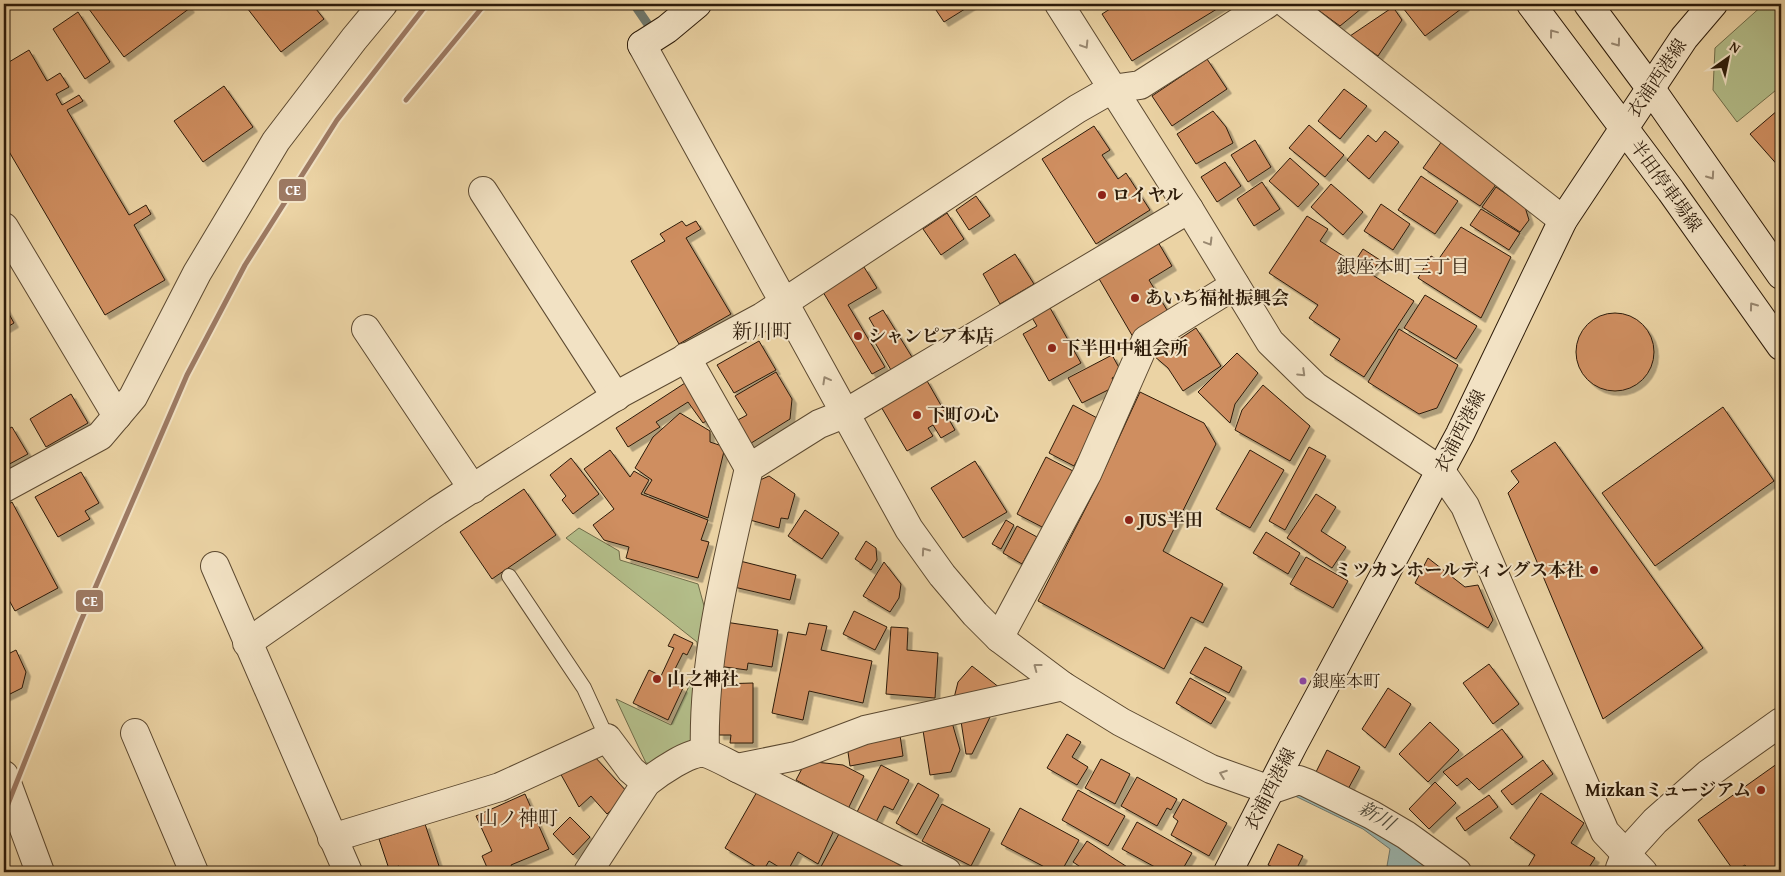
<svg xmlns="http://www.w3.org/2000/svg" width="1785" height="876" font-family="'Gentium Book Plus','Noto Serif JP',serif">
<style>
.green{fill:#b3bd89;stroke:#706c49}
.water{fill:#9bb6af;stroke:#6f786d}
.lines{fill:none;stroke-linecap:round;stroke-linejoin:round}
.stream{stroke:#6f786d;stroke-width:9}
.building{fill:#cf8e61;stroke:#2d1b09;filter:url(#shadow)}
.service-casing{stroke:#5c4930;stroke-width:16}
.minor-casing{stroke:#5c4930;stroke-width:30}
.tertiary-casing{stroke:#5c4930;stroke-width:30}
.secondary-casing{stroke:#2d1b09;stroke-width:30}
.service{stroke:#f2e2c4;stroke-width:14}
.minor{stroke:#f2e2c4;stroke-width:28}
.tertiary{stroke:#f2e2c4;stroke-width:28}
.secondary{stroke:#f2e2c4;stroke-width:28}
.rail-1-casing{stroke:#f2e2c4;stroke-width:9}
.rail-1{stroke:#9d7a63;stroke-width:5}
.oneway{stroke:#998870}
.poi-dot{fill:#8f2418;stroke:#f2e2c4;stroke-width:2}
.bus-dot{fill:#8e44ad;stroke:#f2e2c4;stroke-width:2}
.labels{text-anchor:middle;stroke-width:4;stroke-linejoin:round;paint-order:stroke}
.bus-label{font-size:17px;fill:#2d1b09;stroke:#f2e2c4;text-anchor:start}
.street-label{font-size:18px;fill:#2d1b09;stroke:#f2e2c4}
.poi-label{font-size:18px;font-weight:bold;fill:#2d1b09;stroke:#f2e2c4;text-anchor:start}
.neighbourhood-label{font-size:19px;fill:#2d1b09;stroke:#f2e2c4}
.water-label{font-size:19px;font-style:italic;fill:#4e4a3b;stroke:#f2e2c4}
.quarter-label{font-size:20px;fill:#2d1b09;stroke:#f2e2c4}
.line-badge{stroke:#f2e2c4;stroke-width:2}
.badge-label{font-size:14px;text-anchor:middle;font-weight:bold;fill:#fff}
</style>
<defs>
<filter id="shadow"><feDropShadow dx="4.5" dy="4.5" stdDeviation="0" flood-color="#0004"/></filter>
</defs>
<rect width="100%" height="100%" fill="#ebd3a4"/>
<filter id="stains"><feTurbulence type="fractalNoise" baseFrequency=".004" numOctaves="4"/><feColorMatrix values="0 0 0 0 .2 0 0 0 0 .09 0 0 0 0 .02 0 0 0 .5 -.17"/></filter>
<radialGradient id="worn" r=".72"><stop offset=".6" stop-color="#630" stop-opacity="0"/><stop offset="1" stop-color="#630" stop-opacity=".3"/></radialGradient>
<!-- green -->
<g class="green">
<path d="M1764,4h15l2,2v80l-44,36 -24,-32 2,-42z"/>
<path d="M579,528l40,23 1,9 78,24 11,40 -13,123 -36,18 -14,-2 -30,-64 55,26 27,-58 -1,-25 -131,-104z"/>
</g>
<!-- water -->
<path class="water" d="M1301,787l147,85h-39l-22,-6 3,-17 -27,-20 -68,-33z"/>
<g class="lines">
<!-- stream -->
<path class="stream" d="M634,4l13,19"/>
</g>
<!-- building -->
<g class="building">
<path d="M88,4h99l3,4 -66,49 -38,-52z"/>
<path d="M244,4h68l12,15 -43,33z"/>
<path d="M932,4h41l-29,18z"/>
<path d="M1118,4h107l-93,57 -30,-47z"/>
<path d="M1310,4h57l-27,22z"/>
<path d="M1410,4h53l2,2 -40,30 -22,-28z"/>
<path d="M1393,7l9,13 -24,36 -28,-20z"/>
<path d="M78,12l32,50 -25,17 -32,-50z"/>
<path d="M29,50l18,31 13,-8 9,14 -13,7 6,11 17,-10 4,6 -16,9 62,105 17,-10 5,9 -17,11 31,55 -60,35 -101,-172v-78z"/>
<path d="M1207,59l20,30 -55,37 -20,-30z"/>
<path d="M224,86l29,41 -50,35 -29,-41z"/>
<path d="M1344,89l23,17 -27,33 -22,-18z"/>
<path d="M1778,110l3,4v55l-31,-35z"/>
<path d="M1213,111l13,16 7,16 -37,21 -19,-30z"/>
<path d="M1309,125l35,30 -19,22 -36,-29z"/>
<path d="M1094,126l16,24 -8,5 16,24 8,-6 24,37 -54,34 -54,-85z"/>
<path d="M1385,131l14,11 -30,37 -22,-19 21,-25 8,7z"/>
<path d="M1255,140l16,27 -23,15 -17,-27z"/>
<path d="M1442,141l53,40v5l-15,20 -57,-38z"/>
<path d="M1290,158l29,26 -21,23 -29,-26z"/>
<path d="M1225,162l16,24 -24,16 -16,-25z"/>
<path d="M1421,176l37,25 -23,33 -37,-24z"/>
<path d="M1262,182l18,27 -26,17 -17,-27z"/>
<path d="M1331,184l32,28 -20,23 -32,-28z"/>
<path d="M1496,187l29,20 4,13 -9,12 -38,-25z"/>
<path d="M976,196l14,20 -21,14 -13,-20z"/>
<path d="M1381,204l29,20 -17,26 -29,-19z"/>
<path d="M1481,209l39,24 -11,17 -39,-25z"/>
<path d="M947,213l17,26 -23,16 -18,-26z"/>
<path d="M1307,216l21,13 -8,12 34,22 9,-14 17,11 -9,14 43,27 -50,76 -34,-22 10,-16 -31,-21 9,-13 -49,-32z"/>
<path d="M682,221l4,5 10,-5 5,8 -15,9 45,76 -52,30 -48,-83 34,-20 -5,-7z"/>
<path d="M1461,227l50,30 -30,61 -63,-40 13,-22 7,4z"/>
<path d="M1158,242l14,24 -23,14 21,35 -37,22 -35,-60z"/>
<path d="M1015,254l19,30 -34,20 -17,-30z"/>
<path d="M864,267l13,21 -29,17 37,62 -13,7 -49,-82z"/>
<path d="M1425,295l52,31 -21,33 -52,-31z"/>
<path d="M4,305l10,18 -10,6z"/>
<path d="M1049,306l32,57 -32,18 -26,-47 14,-8 -6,-10z"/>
<path d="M883,310l29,47 -21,13 -17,-29 6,-4 -11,-19z"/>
<circle cx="1615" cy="352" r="39"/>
<path d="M1196,328l25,38 -38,25 -15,-23 -14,-12z"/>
<path d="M1399,329l59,36 -21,43 -18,6 -51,-32z"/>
<path d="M759,341l17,29 -42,23 -17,-28z"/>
<path d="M1237,353l21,20 -23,31 -5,19 -32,-31z"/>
<path d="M1112,355l10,18 -10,5 4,8 -34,17 -14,-25z"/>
<path d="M776,372l16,27 -2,20 -42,26 -12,-24 11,-6 -12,-19z"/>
<path d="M926,379l29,51 -14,8 -8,-13 -5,3 5,8 -26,15 -27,-46z"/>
<path d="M685,383l24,36 -6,4 -15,-21 -32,20 4,5 -32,20 -12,-19z"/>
<path d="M1263,385l47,41 -20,35 -55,-31 7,-20z"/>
<path d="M1140,392l64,31 12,21 -53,107 60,33 -20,39 -12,-6 -27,52 -126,-68 58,-113z"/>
<path d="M71,394l17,29 -42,24 -16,-28z"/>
<path d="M1073,405l26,14 -25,47 -25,-13z"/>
<path d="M1723,407l51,74 -119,85 -53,-73z"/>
<path d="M680,413l30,18v11l15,5 -17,71 -64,-25 8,-13 -17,-12 18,-31z"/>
<path d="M12,427l16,27 -24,13v-36z"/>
<path d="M1555,442l148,206 -100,71 -95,-226 11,-11 -8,-11z"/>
<path d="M1309,447l17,9 -41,74 -16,-9z"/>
<path d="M610,450l20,27 4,-6 15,9 -8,14 67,26 -7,20 8,2 -11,36 -72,-20 3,-11 -25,-7 -11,-15 21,-16 -30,-40z"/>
<path d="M1250,450l34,20 -34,58 -34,-19z"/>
<path d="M1046,457l27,14 -29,57 -27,-14z"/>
<path d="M571,458l28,36 -26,20 -11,-14 4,-4 -16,-21z"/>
<path d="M975,461l32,51 -44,26 -32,-50z"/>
<path d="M81,472l18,31 -14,8 5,8 -32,18 -23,-40z"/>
<path d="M769,476l26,18 -7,25 -7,-1 -2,10 -29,-8 10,-40z"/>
<path d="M524,489l32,46 -64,44 -32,-47z"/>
<path d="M1316,494l20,13 -15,24 25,16 -14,21 -45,-30z"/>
<path d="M12,502l46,86 -43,23 -11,-20v-84z"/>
<path d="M805,510l34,23 -17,26 -34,-23z"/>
<path d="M1006,520l8,5 -13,24 -9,-5z"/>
<path d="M1017,526l20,11 -15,27 -19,-11z"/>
<path d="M1266,532l34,21 -12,21 -35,-21z"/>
<path d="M866,541l10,7 1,12 -6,10 -16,-11z"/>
<path d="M1306,557l42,24 -15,27 -43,-24z"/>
<path d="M1428,558l37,29 13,-2 15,35 -5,8 -73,-45z"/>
<path d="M740,561l56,14 -6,25 -56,-13z"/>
<path d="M884,562l17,22 -2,14 -9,14 -27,-16z"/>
<path d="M854,611l33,16 -12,23 -32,-16z"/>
<path d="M725,622l53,8 -6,37 -24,-4 -1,7 -29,-4z"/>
<path d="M809,623l18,3 -6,24 51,11 -9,42 -54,-12 -6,29 -31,-7 16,-81 18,3z"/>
<path d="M891,627l17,1 -1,22 31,3 -3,45 -49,-4z"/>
<path d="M674,634l19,9 -6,12 -4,-2 -14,28 14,7 -15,32 -35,-17 16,-33 12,6 13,-28 -6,-2z"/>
<path d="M1205,647l37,20 -13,26 -39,-20z"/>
<path d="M16,650l10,22 -4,16 -18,9v-41z"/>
<path d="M1489,664l30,40 -26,20 -30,-41z"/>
<path d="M972,666l28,22 -46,10 4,-16z"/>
<path d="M1190,678l36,20 -15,26 -35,-21z"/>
<path d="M753,683v60h-23l1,-8h-12v-51z"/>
<path d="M1388,688l23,16 -26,44 -23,-19z"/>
<path d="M992,713l-20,41h-6l-5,-33z"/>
<path d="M951,719l9,31 -9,22 -21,3 -8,-51z"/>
<path d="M1430,722l29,28 -31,32 -29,-28z"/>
<path d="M1502,729l21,28 -44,33 -12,-12 -10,8 -14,-14z"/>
<path d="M1067,734l14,8 -9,15 16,10 -11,18 -30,-17z"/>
<path d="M900,735l3,21 -53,10 -3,-21z"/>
<path d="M1327,750l33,17 -13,24 -32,-17z"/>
<path d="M594,756l35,38 -22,20 -16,-18 -12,11 -20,-36z"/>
<path d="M1101,759l29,15 -15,30 -30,-16z"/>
<path d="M1543,760l10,14 -41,31 -11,-14z"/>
<path d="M806,761l37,4 21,11 -16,33 -52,-29z"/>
<path d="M1781,761v99l-4,3 4,9h-30l-6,-7 -11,6 -36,-51z"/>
<path d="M881,765l28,15 -16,30 -9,-4 -8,16 -19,-10z"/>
<path d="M1137,777l40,22 -6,11 -4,-2 -10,18 -36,-20z"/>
<path d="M1435,782l21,21 -27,26 -20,-20z"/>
<path d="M918,783l21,12 -22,40 -21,-12z"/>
<path d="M758,790l77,38 -17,36 -20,-12 -11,20 -18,-11 -6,10 -38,-23z"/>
<path d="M1078,790l47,26 -17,30 -46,-26z"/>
<path d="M1541,793l43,30 -13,20 24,15 -9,14h-61l10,-17 -25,-17z"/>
<path d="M525,794l24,55 -38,16 2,5 -7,2h-17l-7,-16 10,-5 -16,-35z"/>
<path d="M1489,795l9,12 -33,24 -9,-13z"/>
<path d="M1183,799l44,24 -18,33 -38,-21 7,-14 -5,-4z"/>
<path d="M942,804l48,25 -19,37 -49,-25z"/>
<path d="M1020,808l59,32 -18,32h-7l-53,-28z"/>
<path d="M570,817l20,20 -17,18 -20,-21z"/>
<path d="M1137,822l55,31 -11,19h-17l-42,-23z"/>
<path d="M425,824l16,48h-40l-2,-6 -10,3 -10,-30z"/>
<path d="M840,832l67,37 -2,3h-87z"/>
<path d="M1087,841l48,31h-55l2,-4 -9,-6z"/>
<path d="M1278,844l25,12 -8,16h-11l-16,-7z"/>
</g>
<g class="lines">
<!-- service casing -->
<g class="service-casing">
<path id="service" d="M509,576l75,112 23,50"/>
</g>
<!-- minor casing -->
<g class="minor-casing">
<g id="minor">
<path d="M1059,4l130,205 81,133 45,44 125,84 25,36 140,326 38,40"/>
<path d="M1287,4l276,216"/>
<path d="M483,191l133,206"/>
<path d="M4,227l113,189"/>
<path d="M366,329l107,160"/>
<path d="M686,357l63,111"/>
<path d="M4,488l96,-52 33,-39 64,-124 79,-132 78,-102 29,-35"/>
<path d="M215,566l133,306"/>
<path d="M999,638l88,-164 59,-134 89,-55"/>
<path d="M247,643l190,-132 184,-118 141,-76 315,-208 35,-20 28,-4 127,-81"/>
<path d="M135,733l59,139"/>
<path d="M705,753c-3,-95 23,-193 44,-285l70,-44 25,-10 345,-205"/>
<path d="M737,768l59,-12 69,-26 198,-44"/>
<path d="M1270,790l29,-10 8,3 65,32 34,20 51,37"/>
<path d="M332,838l168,-51 107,-49 24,32 15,13"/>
<path d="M1620,868l6,-15 29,-32 53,-47 73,-52"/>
<path d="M588,872l58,-89c11,-9 45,-33 59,-30 10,3 22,10 32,15l210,104"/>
</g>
</g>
<!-- tertiary casing -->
<g class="tertiary-casing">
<g id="tertiary">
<path d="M642,45l267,484 33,46 33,39 24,24 64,48 58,36 90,47 59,21"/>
<path d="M4,775l36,97"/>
</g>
</g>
<!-- secondary casing -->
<g class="secondary-casing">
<g id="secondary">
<path d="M1531,4l140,187 110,155"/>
<path d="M1588,4l63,85 130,186"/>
<path d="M642,45l25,-16 30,-25"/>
<path d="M1228,872l65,-127 167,-311 103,-214 121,-182 29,-34"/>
</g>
</g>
<!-- service -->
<use href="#service" class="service"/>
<!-- minor -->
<use href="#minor" class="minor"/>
<!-- tertiary -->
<use href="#tertiary" class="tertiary"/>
<!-- secondary -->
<use href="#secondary" class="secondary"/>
<!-- rail-1 casing -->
<g class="rail-1-casing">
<g id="rail-1">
<path d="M406,100l79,-96"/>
<path d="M4,814l76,-191 107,-248 58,-110 92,-145 90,-116"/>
</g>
</g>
<!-- rail-1 -->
<use href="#rail-1" class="rail-1"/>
</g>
<!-- one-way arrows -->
<defs><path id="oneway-chevron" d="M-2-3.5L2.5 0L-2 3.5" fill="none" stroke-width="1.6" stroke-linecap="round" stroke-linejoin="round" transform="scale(1.25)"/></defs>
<g class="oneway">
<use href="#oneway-chevron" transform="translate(1553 33) rotate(-127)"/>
<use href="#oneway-chevron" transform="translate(1617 43) rotate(54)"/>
<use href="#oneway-chevron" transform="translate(1085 45) rotate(58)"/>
<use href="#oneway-chevron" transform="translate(1711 176) rotate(55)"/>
<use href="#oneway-chevron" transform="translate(1209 242) rotate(59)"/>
<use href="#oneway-chevron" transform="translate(1753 306) rotate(-126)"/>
<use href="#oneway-chevron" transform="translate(1302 373) rotate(44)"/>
<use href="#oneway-chevron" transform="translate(826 380) rotate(-119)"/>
<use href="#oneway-chevron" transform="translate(925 551) rotate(-125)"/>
<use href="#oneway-chevron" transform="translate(1037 667) rotate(-143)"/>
<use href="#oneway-chevron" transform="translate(1223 774) rotate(-160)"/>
</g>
<!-- markers -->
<g class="poi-dot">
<circle cx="1102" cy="195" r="5"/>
<circle cx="1135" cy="298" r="5"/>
<circle cx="858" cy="336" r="5"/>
<circle cx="1052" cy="348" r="5"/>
<circle cx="917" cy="415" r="5"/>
<circle cx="1129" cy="520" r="5"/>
<circle cx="1594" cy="570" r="5"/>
<circle cx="657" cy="679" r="5"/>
<circle cx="1761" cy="790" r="5"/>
</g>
<circle class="bus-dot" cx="1303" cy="681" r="4.5"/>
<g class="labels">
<!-- bus labels -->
<g class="bus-label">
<text x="1312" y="687">銀座本町</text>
</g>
<!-- street labels -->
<g class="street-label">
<text transform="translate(1657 78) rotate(-56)" y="6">衣浦西港線</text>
<text transform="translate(1666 186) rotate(54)" y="6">半田停車場線</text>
<text transform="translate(1460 431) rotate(-63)" y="6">衣浦西港線</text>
<text transform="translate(1270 789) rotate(-63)" y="6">衣浦西港線</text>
</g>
<!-- poi labels -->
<g class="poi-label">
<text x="1112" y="201">ロイヤル</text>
<text x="1145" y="304">あいち福祉振興会</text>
<text x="868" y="342">シャンピア本店</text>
<text x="1062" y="354">下半田中組会所</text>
<text x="927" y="421">下町の心</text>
<text x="1139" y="526">JUS半田</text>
<text x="1584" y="576" text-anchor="end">ミツカンホールディングス本社</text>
<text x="667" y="685">山之神社</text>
<text x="1751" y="796" text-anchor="end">Mizkanミュージアム</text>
</g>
<!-- neighbourhood labels -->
<g class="neighbourhood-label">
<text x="1403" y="273">銀座本町三丁目</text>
</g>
<!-- water labels -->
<g class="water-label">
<text transform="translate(1377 815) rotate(31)" y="7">新川</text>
</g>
<!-- quarter labels -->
<g class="quarter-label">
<text x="762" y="338">新川町</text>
<text x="518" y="825">山ノ神町</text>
</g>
</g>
<g class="line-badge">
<rect x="278" y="178" width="29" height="24" rx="5" fill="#9d7a63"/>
<rect x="75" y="589" width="29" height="24" rx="5" fill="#9d7a63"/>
</g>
<g class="badge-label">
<text x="293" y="195">CE</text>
<text x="90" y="606">CE</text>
</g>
<!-- margin -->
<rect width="1785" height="876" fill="none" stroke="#ebd3a4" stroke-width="20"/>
<rect x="5" y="5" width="1775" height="866" fill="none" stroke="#2d1b09" stroke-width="2.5"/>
<rect x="10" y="10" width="1765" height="856" fill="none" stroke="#2d1b09"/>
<!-- north arrow -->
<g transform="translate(1728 58) rotate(33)" stroke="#f2e2c4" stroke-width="4" paint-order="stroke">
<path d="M0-4L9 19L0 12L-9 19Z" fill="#2d1b09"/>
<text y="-8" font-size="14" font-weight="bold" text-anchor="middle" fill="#2d1b09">N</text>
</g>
<rect width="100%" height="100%" filter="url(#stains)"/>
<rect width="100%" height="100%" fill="url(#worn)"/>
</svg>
